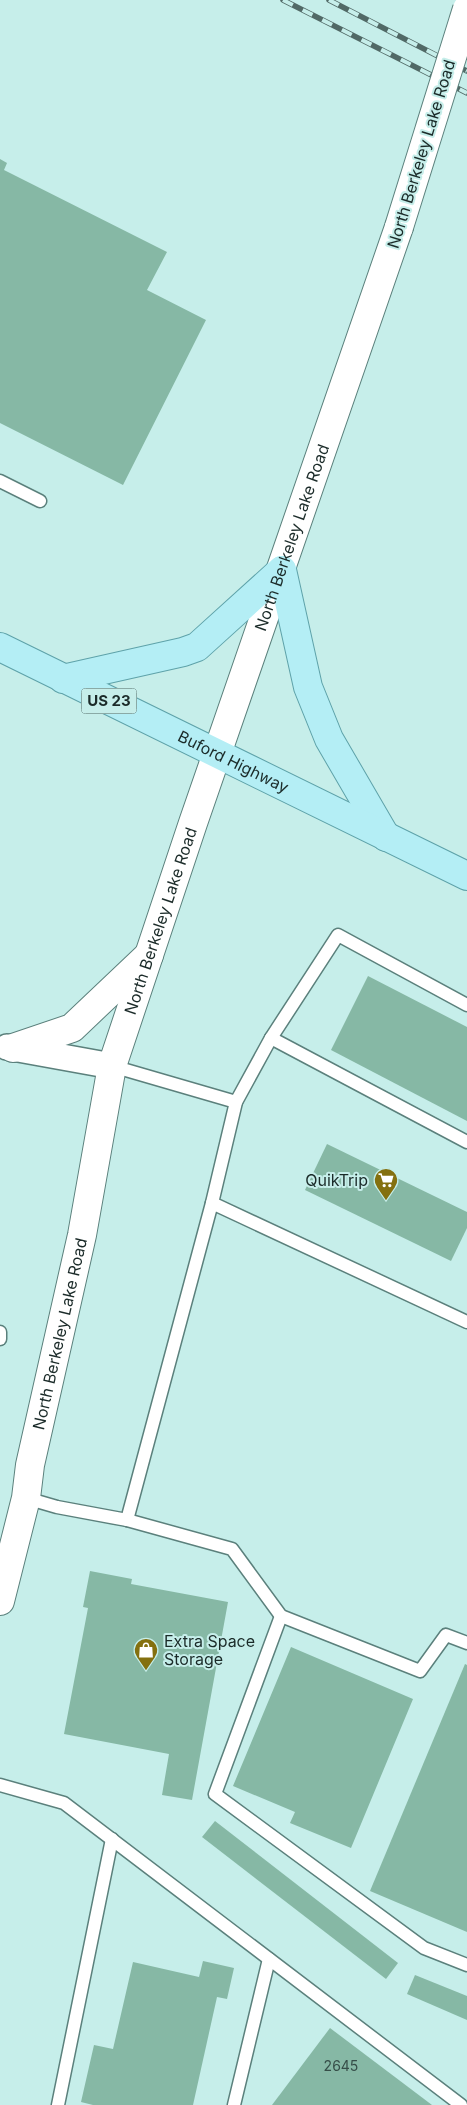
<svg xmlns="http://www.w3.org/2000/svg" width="467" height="2105" font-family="Inter,sans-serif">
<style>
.building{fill:#86b8a5}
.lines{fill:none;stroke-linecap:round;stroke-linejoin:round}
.lane-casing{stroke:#5b807c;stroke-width:15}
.street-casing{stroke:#5b807c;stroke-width:28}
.secondary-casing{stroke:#5b807c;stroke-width:30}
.primary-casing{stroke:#5ea2a9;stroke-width:30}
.lane{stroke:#fff;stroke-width:12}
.street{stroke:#fff;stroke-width:25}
.secondary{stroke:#fff;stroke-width:28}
.primary{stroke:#b4eef5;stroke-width:28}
.rail-casing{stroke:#516966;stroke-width:5.5}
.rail{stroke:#c6eeea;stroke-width:4;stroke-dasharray:11;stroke-linecap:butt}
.secondary-bridge-casing{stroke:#5b807c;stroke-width:30;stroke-linecap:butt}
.secondary-bridge{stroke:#fff;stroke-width:28}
.labels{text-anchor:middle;stroke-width:4;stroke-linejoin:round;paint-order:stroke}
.number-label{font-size:14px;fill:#364e48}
.shield{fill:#c6eeea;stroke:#4e6663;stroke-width:1}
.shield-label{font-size:15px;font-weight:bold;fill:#1b2b29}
.street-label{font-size:16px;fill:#1b2b29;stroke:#c6eeea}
.poi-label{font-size:16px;fill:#1b2b29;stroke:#c6eeea;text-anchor:end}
</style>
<rect width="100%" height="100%" fill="#c6eeea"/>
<!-- building -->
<g class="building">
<path d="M0,159l7,4 -3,7 163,82 -20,38 59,30 -83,165 -123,-62z"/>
<path d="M368,976l99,51v94l-136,-71z"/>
<path d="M327,1144l140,68v16l-16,33 -146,-71z"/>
<path d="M90,1571l42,8 -1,5 97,18 -36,198 -30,-5 7,-41 -105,-20 24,-126 -5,-1z"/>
<path d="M291,1647l122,52 -62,149 -61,-25 5,-11 -62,-26z"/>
<path d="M465,1664l2,1v267l-97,-41z"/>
<path d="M215,1821l183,142 -12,16 -184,-142z"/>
<path d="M203,1961l31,7 -7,31 -10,-2 -24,108h-100l-12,-3 13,-57 19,4 20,-87 66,15z"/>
<path d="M415,1975l52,21v24l-60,-26z"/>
<path d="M330,2028l102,77h-160z"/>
</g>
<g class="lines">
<!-- lane casing -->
<g class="lane-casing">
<g id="lane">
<path d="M0,481l40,20"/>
<path d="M467,1005l-129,-70 -67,103 -35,64 -24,101 255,119"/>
<path d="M271,1038l196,104"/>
<path d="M112,1066l124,36"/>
<path d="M0,1332v7"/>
<path d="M26,1498l31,9 70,13 105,29 49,67 139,55 26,-36 21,8"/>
<path d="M127,1520l85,-317"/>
<path d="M281,1616l-66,178 209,154 43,17"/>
<path d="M0,1785l64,18 397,302"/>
<path d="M58,2105l54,-266"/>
<path d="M234,2105l35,-146"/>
</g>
</g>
<!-- street casing -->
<g class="street-casing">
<path id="street" d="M7,1047l105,19"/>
</g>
<!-- secondary casing -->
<g class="secondary-casing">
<g id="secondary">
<path d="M13,1048l59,-20 77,-73"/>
<path id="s1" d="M0,1601l26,-103 4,-33 52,-230 30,-169 81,-243 206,-596"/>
</g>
</g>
<!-- primary casing -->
<g class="primary-casing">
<g id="primary">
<path d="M282,570l26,117 21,52 57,98"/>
<path id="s2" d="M0,647l467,229"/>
<path d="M63,679l120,-27 14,-5 85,-77"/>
</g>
</g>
<!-- lane -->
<use href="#lane" class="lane"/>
<!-- street -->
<use href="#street" class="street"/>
<!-- secondary -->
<use href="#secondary" class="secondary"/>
<!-- primary -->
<use href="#primary" class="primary"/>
<!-- rail casing -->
<g class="rail-casing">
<g id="rail">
<path d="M283,0l184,93"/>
<path d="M329,0l138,71"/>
</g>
</g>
<!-- rail -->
<use href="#rail" class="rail"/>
<!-- secondary-bridge casing -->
<g class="secondary-bridge-casing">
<path id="secondary-bridge" d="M399,227l68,-218"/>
</g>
<!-- secondary-bridge -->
<use href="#secondary-bridge" class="secondary-bridge"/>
</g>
<!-- icons -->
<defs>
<g id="supermarket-pin" transform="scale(1.25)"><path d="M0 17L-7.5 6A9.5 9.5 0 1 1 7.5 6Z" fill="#84700f" stroke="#c6eeea"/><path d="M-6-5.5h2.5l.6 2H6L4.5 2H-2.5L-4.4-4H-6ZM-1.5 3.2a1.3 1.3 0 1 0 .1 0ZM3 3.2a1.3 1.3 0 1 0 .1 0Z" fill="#fff"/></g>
<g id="shop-pin" transform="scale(1.25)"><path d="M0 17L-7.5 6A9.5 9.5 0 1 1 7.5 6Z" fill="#84700f" stroke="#c6eeea"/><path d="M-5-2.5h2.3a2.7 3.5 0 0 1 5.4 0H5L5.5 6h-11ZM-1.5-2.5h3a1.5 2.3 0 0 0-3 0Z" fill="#fff"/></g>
</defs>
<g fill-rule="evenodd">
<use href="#supermarket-pin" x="386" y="1180"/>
<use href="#shop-pin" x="146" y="1650"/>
</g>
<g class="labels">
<!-- number labels -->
<g class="number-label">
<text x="341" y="2071">2645</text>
</g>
<!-- shield labels -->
<rect class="shield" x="81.5" y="688.5" width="55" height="25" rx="4"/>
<g class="shield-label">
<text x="109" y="706">US 23</text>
</g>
<!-- street labels -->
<g class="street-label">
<text transform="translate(421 154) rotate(-73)" y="6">North Berkeley Lake Road</text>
<text dy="6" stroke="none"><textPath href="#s1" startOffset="1105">North Berkeley Lake Road</textPath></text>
<text dy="6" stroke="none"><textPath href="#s2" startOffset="260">Buford Highway</textPath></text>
<text dy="6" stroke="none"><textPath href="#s1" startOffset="700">North Berkeley Lake Road</textPath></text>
<text dy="6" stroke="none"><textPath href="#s1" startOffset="274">North Berkeley Lake Road</textPath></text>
</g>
<!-- poi labels -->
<g class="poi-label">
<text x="368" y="1186">QuikTrip</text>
<text x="164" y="1647" text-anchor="start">Extra Space<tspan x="164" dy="18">Storage</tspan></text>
</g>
</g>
</svg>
